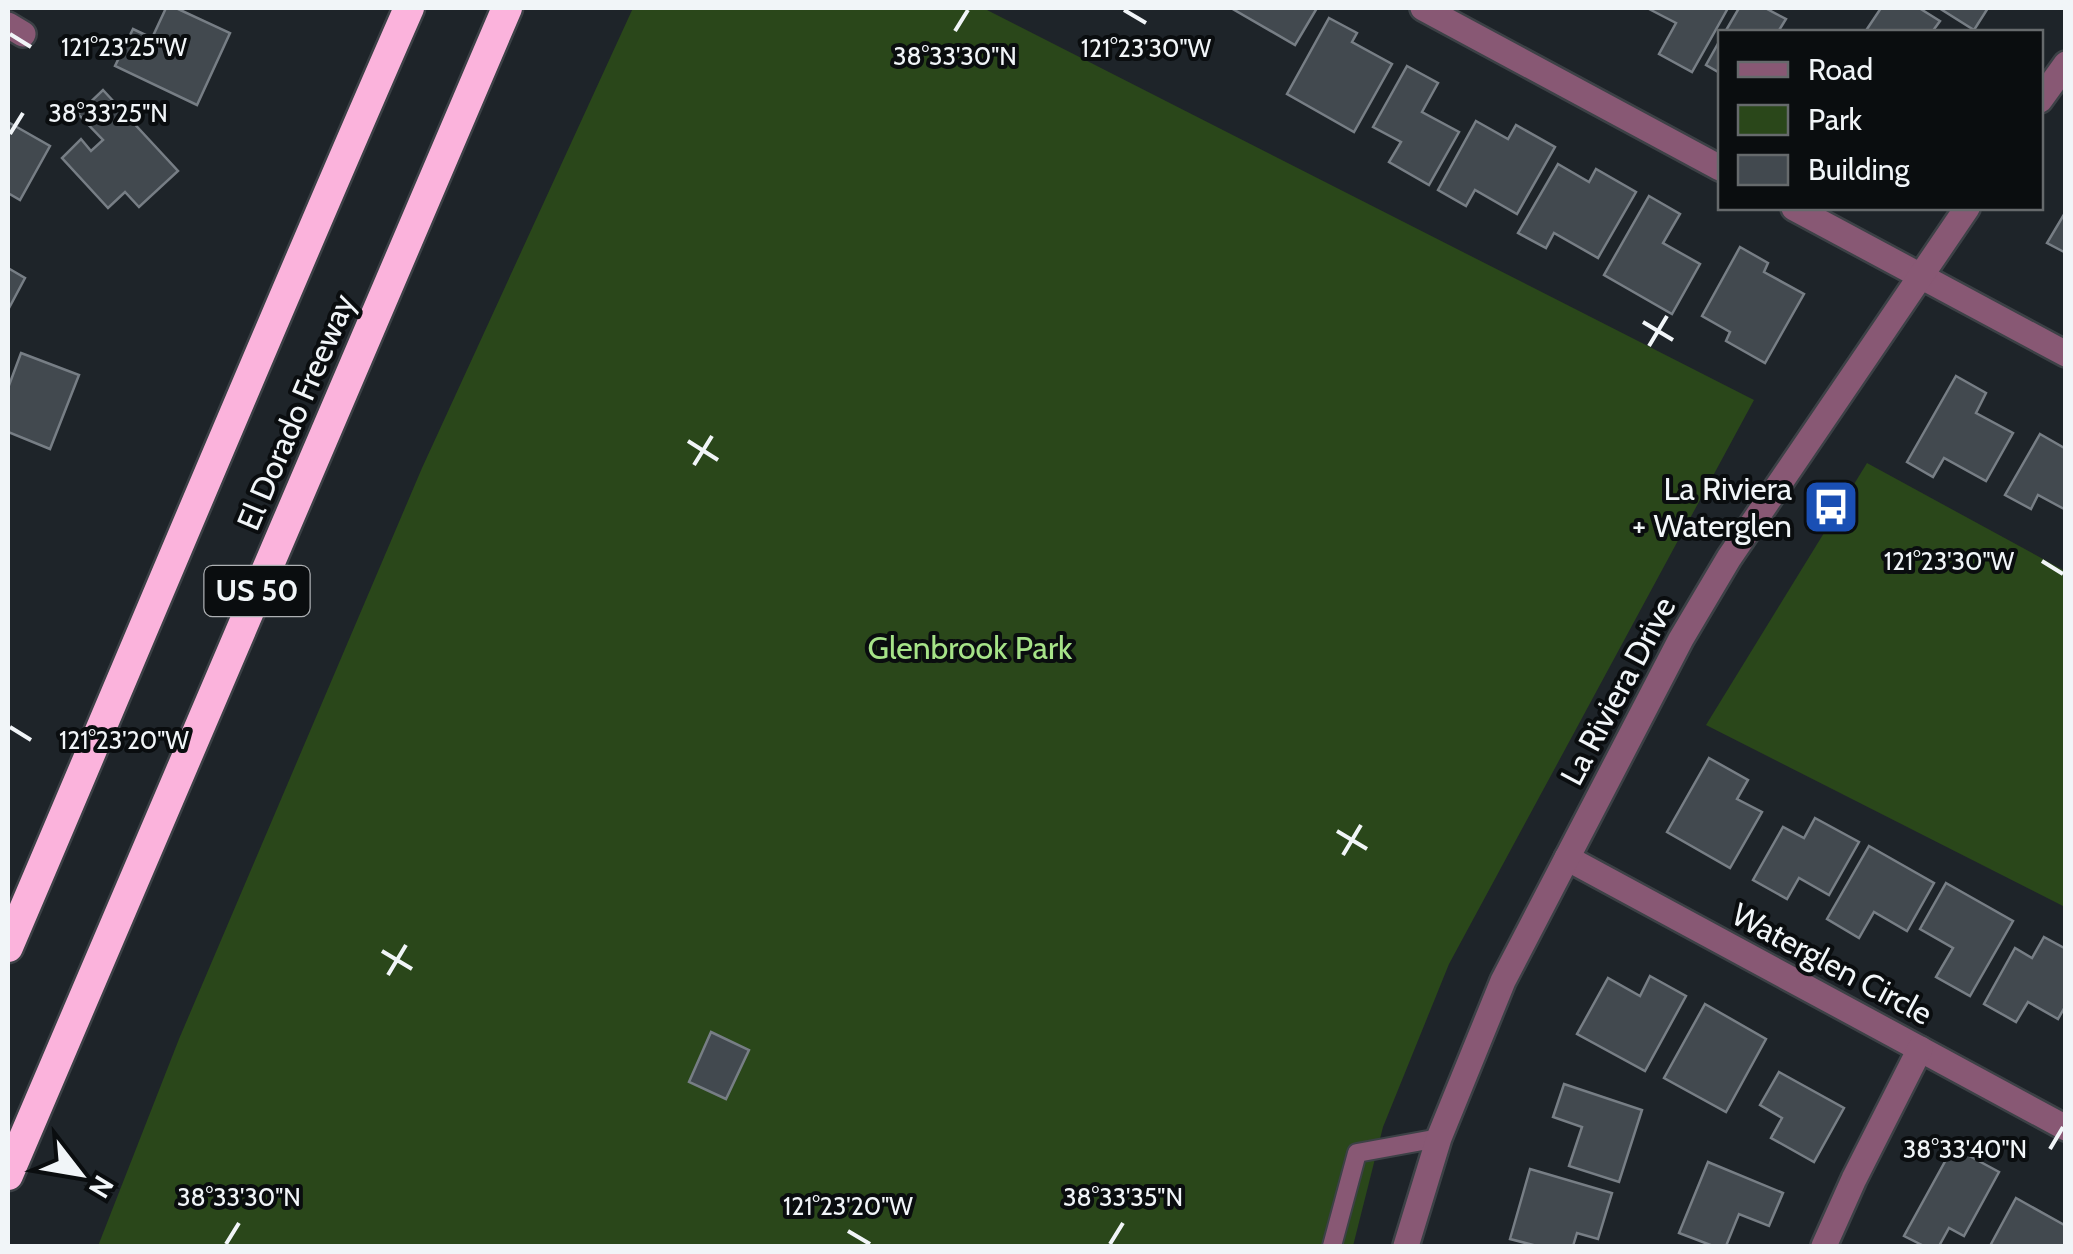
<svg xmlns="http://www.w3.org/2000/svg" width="2073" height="1254" font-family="Cabin,sans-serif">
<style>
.green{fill:#2a471a}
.building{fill:#42494f;stroke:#777e85;stroke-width:2.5}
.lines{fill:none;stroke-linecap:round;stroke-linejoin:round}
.service-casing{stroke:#3c4146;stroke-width:22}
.minor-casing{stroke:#3c4146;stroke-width:30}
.tertiary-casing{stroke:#3c4146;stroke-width:30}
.motorway-casing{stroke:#3c4146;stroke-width:35}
.service{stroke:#885874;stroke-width:18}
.minor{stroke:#885874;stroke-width:25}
.tertiary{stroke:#885874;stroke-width:25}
.motorway{stroke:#fbb3dc;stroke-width:30}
.ticks{fill:none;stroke:#f1f5f8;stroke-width:4}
.labels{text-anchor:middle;stroke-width:8;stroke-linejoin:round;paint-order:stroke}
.shield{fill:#0a0d0f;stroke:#acafb2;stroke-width:2.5}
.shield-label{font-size:30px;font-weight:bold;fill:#f1f5f8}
.street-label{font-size:32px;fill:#f1f5f8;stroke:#0a0d0f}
.poi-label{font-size:32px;fill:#f1f5f8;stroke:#0a0d0f;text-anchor:end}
.park-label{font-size:32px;fill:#a6e388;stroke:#0a0d0f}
.ticks-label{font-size:25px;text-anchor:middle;fill:#f1f5f8;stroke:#0a0d0f;stroke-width:8;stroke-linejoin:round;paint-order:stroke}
</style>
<rect width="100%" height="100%" fill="#1e2429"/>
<!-- green -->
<g class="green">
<path d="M633,8h350l771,392 -305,564 -66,163 -30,119h-1255l81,-207 243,-571z"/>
<path d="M1867,463l198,108v336l-359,-182z"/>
</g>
<!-- building -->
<g class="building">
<path d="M166,8h10l54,25 -33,72 -82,-39 18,-37 19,9z"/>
<path d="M1231,8h86l-22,37z"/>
<path d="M1647,8h81l-36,64 -33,-18 17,-31z"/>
<path d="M1739,8h26l21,11 -8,13h-53z"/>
<path d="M1881,8h38l21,13 -8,11h-67z"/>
<path d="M1939,8h49l-14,22z"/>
<path d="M1329,18l28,15 -5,9 40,22 -38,68 -67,-38z"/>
<path d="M1720,40v33l-14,-8z"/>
<path d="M1407,66l31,17 -16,29 37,20 -30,53 -40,-23 12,-20 -28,-15z"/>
<path d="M103,90l75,81 -39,36 -14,-15 -17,16 -46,-50 19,-19 10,12 12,-11 -25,-26z"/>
<path d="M1476,121l32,18 8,-14 39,22 -38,67 -42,-24 -9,16 -28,-16z"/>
<path d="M8,122l42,24 -30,54 -12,-7z"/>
<path d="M1558,164l31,18 7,-13 40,23 -38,66 -44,-25 -8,15 -28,-15z"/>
<path d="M1649,196l31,18 -17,29 37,21 -28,50 -68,-39z"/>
<path d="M2066,211v42l-19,-10z"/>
<path d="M1740,247l28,16 -4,9 40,22 -39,69 -39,-22 4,-9 -28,-16z"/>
<path d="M8,268l17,10 -17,32z"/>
<path d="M21,353l58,22 -29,74 -42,-17v-44z"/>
<path d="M1956,376l30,17 -10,20 37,20 -27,48 -42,-23 -11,19 -26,-15z"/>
<path d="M2040,434l26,15v61l-28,-15 -7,14 -26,-14z"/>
<path d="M1709,758l39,22 -11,19 25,13 -32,56 -63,-36z"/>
<path d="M1815,818l44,24 -30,53 -30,-17 -12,21 -34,-19 30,-53 21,11z"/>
<path d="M1869,846l65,37 -27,48 -33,-19 -15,26 -32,-19z"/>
<path d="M1946,883l67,38 -43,75 -34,-19 17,-29 -33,-19z"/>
<path d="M2044,937l22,12v56l-8,14 -30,-17 -12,20 -32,-18 31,-56 17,10z"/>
<path d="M1650,976l36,20 -41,75 -68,-37 31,-56 32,18z"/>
<path d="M1705,1004l61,35 -40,73 -62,-34z"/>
<path d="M711,1032l38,18 -23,49 -37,-17z"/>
<path d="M1779,1072l65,36 -30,54 -43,-24 11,-20 -22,-13z"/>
<path d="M1564,1084l78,26 -23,72 -50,-16 13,-39 -29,-10z"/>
<path d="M1953,1147l46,25 -35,64 -15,-8 -10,18h-15l-20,-10z"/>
<path d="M1708,1162l75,31 -14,33 -30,-12 -13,32h-13l-34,-13z"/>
<path d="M1530,1169l82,24 -14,46 -21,-6 -4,13h-36l-27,-7z"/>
<path d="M2016,1198l50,28v20h-76z"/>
</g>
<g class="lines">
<!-- service casing -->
<g class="service-casing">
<path id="service" d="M1332,1246l25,-93 82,-15"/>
</g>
<!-- minor casing -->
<g class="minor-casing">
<g id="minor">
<path d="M1423,8l297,160"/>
<path d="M8,25l15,9"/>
<path d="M1794,208l272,146"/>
<path d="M1567,858l499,270"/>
<path d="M1824,1246l30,-67 66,-130"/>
</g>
</g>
<!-- tertiary casing -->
<g class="tertiary-casing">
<g id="tertiary">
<path d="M2040,100l26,-36"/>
<path d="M1406,1246l33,-108 64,-157 178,-342 48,-81 238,-350"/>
</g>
</g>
<!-- motorway casing -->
<g class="motorway-casing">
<g id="motorway">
<path d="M8,947c134,-313 264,-627 401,-939"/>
<path d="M8,1175l499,-1167"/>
</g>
</g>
<!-- service -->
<use href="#service" class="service"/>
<!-- minor -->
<use href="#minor" class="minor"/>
<!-- tertiary -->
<use href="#tertiary" class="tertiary"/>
<!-- motorway -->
<use href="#motorway" class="motorway"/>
</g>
<!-- ticks -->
<path class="ticks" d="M1124,10l22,13M955,31l13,-21M10,34l21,13M10,134l13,-21M1643,322l30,18M1649,346l18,-30M688,441l30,19M694,465l18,-29M2042,561l21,13M10,727l21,13M1337,831l30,18M1343,855l18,-30M382,951l30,18M388,975l18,-30M2050,1149l13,-22M848,1231l22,13M226,1244l13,-21M1110,1244l13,-21"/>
<!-- icons -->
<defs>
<g id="bus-square" transform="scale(2.875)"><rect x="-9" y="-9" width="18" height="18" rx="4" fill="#1a4fb4" stroke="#0a0d0f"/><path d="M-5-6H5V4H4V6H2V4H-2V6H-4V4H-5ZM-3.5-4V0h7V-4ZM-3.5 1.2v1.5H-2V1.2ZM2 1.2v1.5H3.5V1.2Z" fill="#fff"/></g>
</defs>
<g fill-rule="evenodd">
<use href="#bus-square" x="1831" y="507"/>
</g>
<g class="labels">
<!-- shield labels -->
<rect class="shield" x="204.5" y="566" width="105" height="50" rx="8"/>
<g class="shield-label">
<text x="257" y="601">US 50</text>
</g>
<!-- street labels -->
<g class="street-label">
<text transform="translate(296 412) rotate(-67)" y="11">El Dorado Freeway</text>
<text transform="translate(1618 691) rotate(-62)" y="11">La Riviera Drive</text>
<text transform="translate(1832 964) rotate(28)" y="11">Waterglen Circle</text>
</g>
<!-- poi labels -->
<g class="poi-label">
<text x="1792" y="500">La Riviera<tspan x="1792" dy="37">+ Waterglen</tspan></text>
</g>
<!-- park labels -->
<g class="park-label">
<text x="970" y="659">Glenbrook Park</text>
</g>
</g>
<g class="ticks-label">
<text x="124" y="56">121°23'25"W</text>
<text x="1146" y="57">121°23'30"W</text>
<text x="955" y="65">38°33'30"N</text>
<text x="108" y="122">38°33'25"N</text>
<text x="1949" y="570">121°23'30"W</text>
<text x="124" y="749">121°23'20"W</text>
<text x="1965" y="1158">38°33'40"N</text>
<text x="239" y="1206">38°33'30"N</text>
<text x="1123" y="1206">38°33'35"N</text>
<text x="848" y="1215">121°23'20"W</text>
</g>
<!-- border -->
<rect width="2073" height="1254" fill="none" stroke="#f1f5f8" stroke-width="20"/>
<!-- legend -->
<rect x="1718" y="30" width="325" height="180" fill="#0a0d0f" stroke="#666a6c" stroke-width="2.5"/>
<rect x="1738" y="62" width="50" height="15" fill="#885874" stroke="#666a6c" stroke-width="2.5"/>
<text x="1808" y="80" font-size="30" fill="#f1f5f8">Road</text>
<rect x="1738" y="105" width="50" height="30" fill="#2a471a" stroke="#666a6c" stroke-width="2.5"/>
<text x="1808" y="130" font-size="30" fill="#f1f5f8">Park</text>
<rect x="1738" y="155" width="50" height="30" fill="#42494f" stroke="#666a6c" stroke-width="2.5"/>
<text x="1808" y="180" font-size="30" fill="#f1f5f8">Building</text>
<!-- north arrow -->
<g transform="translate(80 1174) rotate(121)" stroke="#0a0d0f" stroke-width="8" paint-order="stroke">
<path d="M0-8L18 38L0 25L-18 38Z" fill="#f1f5f8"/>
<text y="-15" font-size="28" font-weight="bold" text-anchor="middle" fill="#f1f5f8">N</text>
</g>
</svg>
